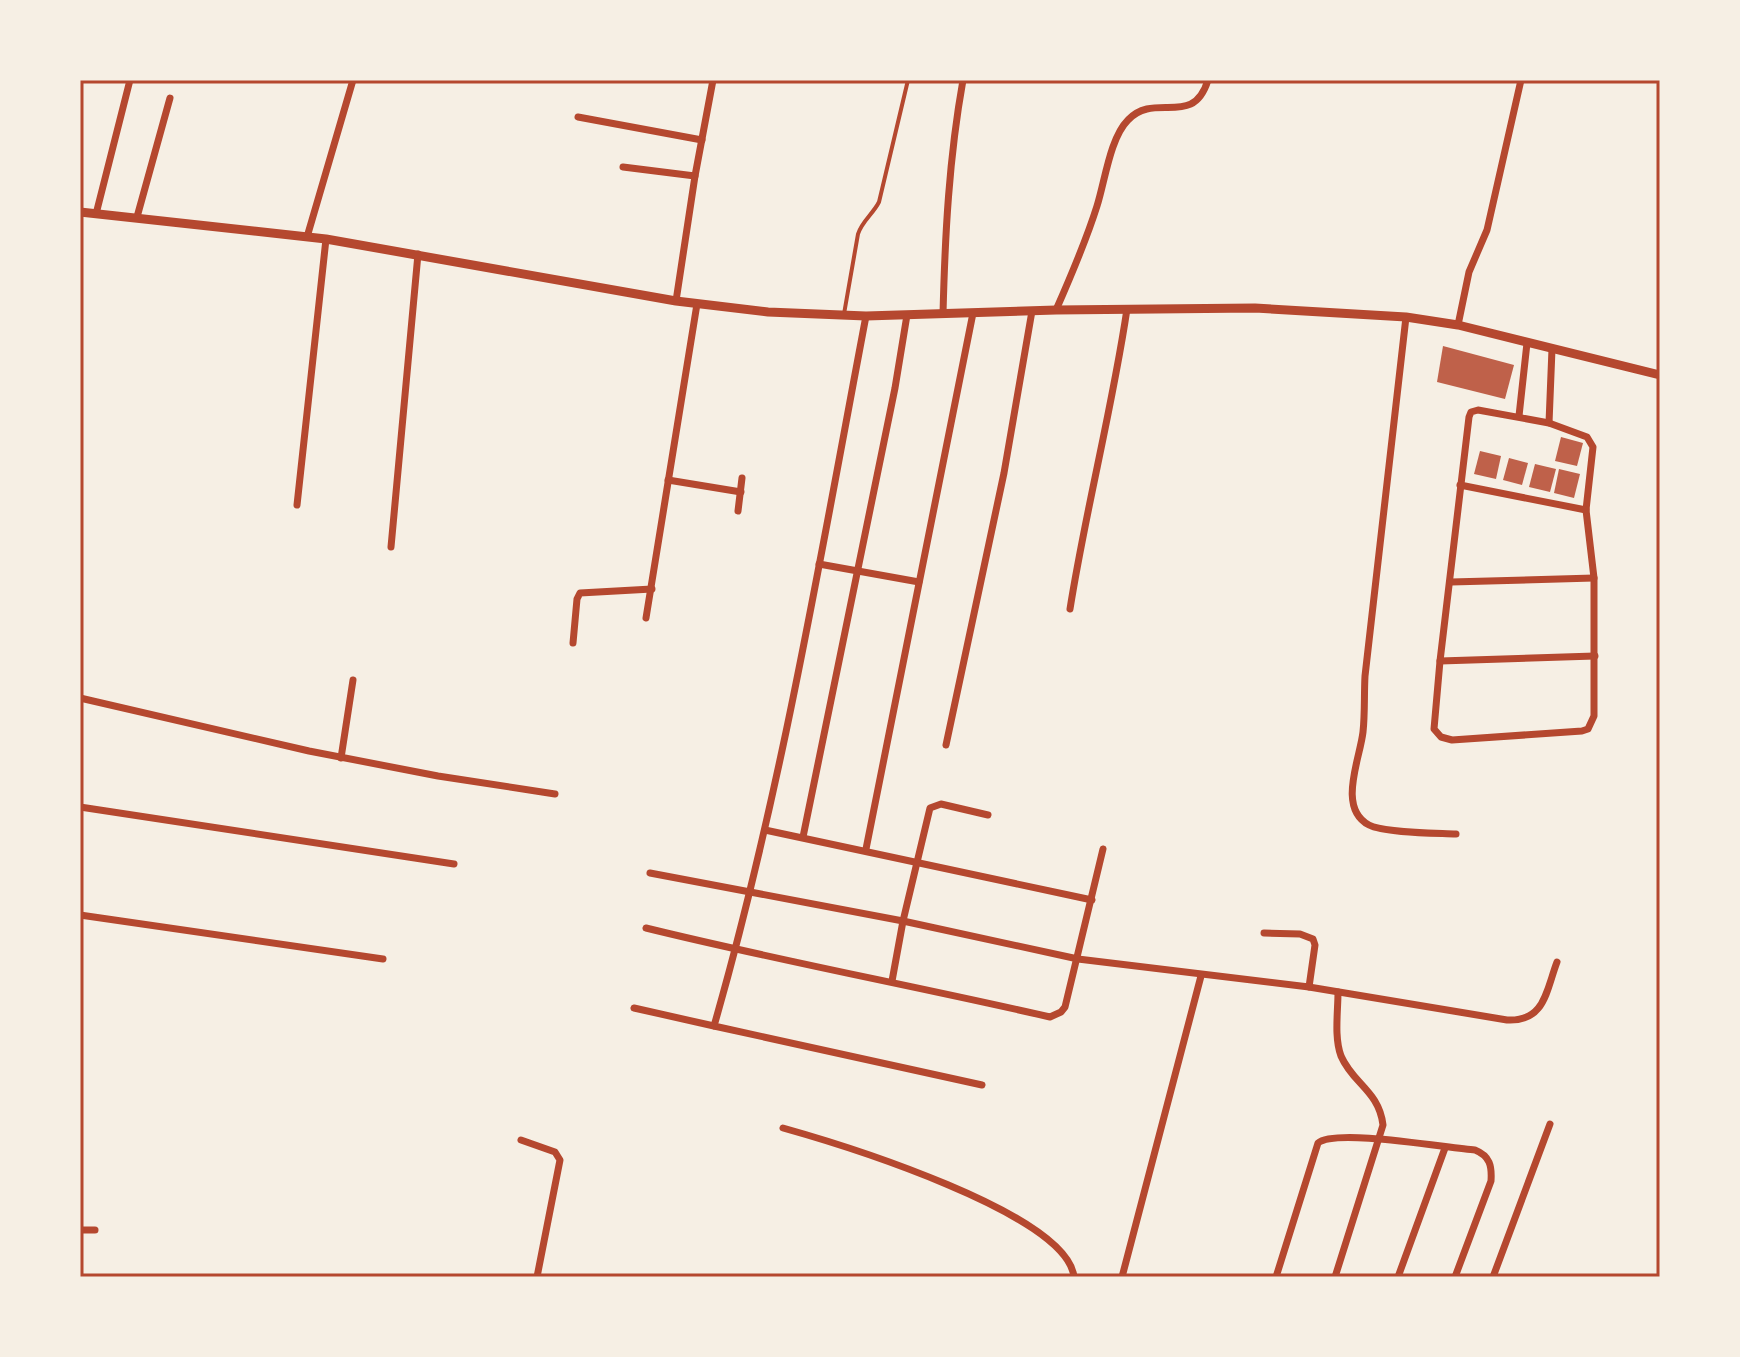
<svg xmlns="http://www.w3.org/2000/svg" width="1740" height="1357" font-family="'Source Sans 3',sans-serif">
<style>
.building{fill:#bf614a}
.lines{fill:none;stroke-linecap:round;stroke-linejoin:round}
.service{stroke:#b5482f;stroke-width:4}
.minor{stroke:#b5482f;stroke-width:7}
.tertiary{stroke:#b5482f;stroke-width:9}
.neatline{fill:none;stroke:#b5482f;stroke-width:3}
</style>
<rect width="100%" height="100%" fill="#f6efe4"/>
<!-- building -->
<g class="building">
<path d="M1443,346l71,19 -9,34 -68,-17z"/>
<path d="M1561,437l22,6 -6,23 -22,-5z"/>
<path d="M1480,451l21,5 -5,23 -22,-5z"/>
<path d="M1509,458l19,5 -6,22 -19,-5z"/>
<path d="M1535,464l21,5 -6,23 -21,-5z"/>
<path d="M1559,469l21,5 -6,24 -20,-5z"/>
</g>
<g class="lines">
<!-- service -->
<path class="service" d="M844,314l14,-80c4,-13 15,-20 21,-32l29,-122"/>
<!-- minor -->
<g class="minor">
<path d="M578,117l124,23"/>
<path d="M623,167l72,9"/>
<path d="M96,214l34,-134"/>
<path d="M137,217l33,-119"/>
<path d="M307,237l46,-157"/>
<path d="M676,301l19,-125 18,-96"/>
<path d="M1056,310c15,-34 30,-69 41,-104 8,-25 13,-68 31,-86 27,-29 65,9 80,-40"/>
<path d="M943,314c2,-79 6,-156 20,-234"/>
<path d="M866,316c-45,237 -85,477 -152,710l268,59"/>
<path d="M1406,317l-41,359c-1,18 0,38 -2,56 -3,27 -26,76 6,93 15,8 68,8 87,9"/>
<path d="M1458,325l11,-53 18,-42 34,-150"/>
<path d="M1478,410l71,13 38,14 6,10 -7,63 8,68v138l-6,13 -6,2 -130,9 -11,-3 -7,-8 6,-68 29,-244 2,-5z"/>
<path d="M1519,416l8,-73"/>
<path d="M1549,423l3,-74"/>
<path d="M668,480l73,12"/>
<path d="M1460,485l126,25"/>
<path d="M297,505l29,-266"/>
<path d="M738,511l4,-33"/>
<path d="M391,547l27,-293"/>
<path d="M819,564l100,18"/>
<path d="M1451,582l143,-4"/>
<path d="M1070,609c16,-101 42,-199 57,-300"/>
<path d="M646,618l51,-314"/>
<path d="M573,643l4,-44 3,-6 72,-4"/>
<path d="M1440,661l155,-5"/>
<path d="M80,698l229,53 129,25 117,18"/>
<path d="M946,745l58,-272 28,-162"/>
<path d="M341,758l12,-78"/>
<path d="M80,807l374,57"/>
<path d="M765,830l327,70"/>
<path d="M803,837l92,-449 12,-73"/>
<path d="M866,849l107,-536"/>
<path d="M650,873l253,48 175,38 231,28 198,33c38,2 39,-29 50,-58"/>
<path d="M80,915l303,44"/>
<path d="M646,928c134,33 269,58 404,89l11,-5 4,-5 38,-158"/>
<path d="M1264,933l36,1 13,5 2,6 -6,42"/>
<path d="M892,981l11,-60 27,-113 11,-4 47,11"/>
<path d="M634,1008l80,18"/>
<path d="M783,1128c57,16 284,85 291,149"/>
<path d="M521,1140l34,12 5,8 -23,117"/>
<path d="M80,1230h15"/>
<path d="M1122,1277l79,-301"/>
<path d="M1276,1277l42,-134c17,-15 129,5 157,7 15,6 17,16 16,31l-36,96"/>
<path d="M1335,1277l48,-152c-4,-34 -30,-41 -42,-69 -7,-19 -3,-44 -3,-64"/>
<path d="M1398,1277l47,-129"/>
<path d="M1493,1277l57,-153"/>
</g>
<!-- tertiary -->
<path class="tertiary" d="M80,212l246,27 350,62 92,11 98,4 190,-6 199,-2 151,9 52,8 202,50"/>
</g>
<!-- border -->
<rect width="1740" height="1357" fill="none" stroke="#f6efe4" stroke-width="164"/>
<rect x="82" y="82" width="1576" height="1193" class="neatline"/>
</svg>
